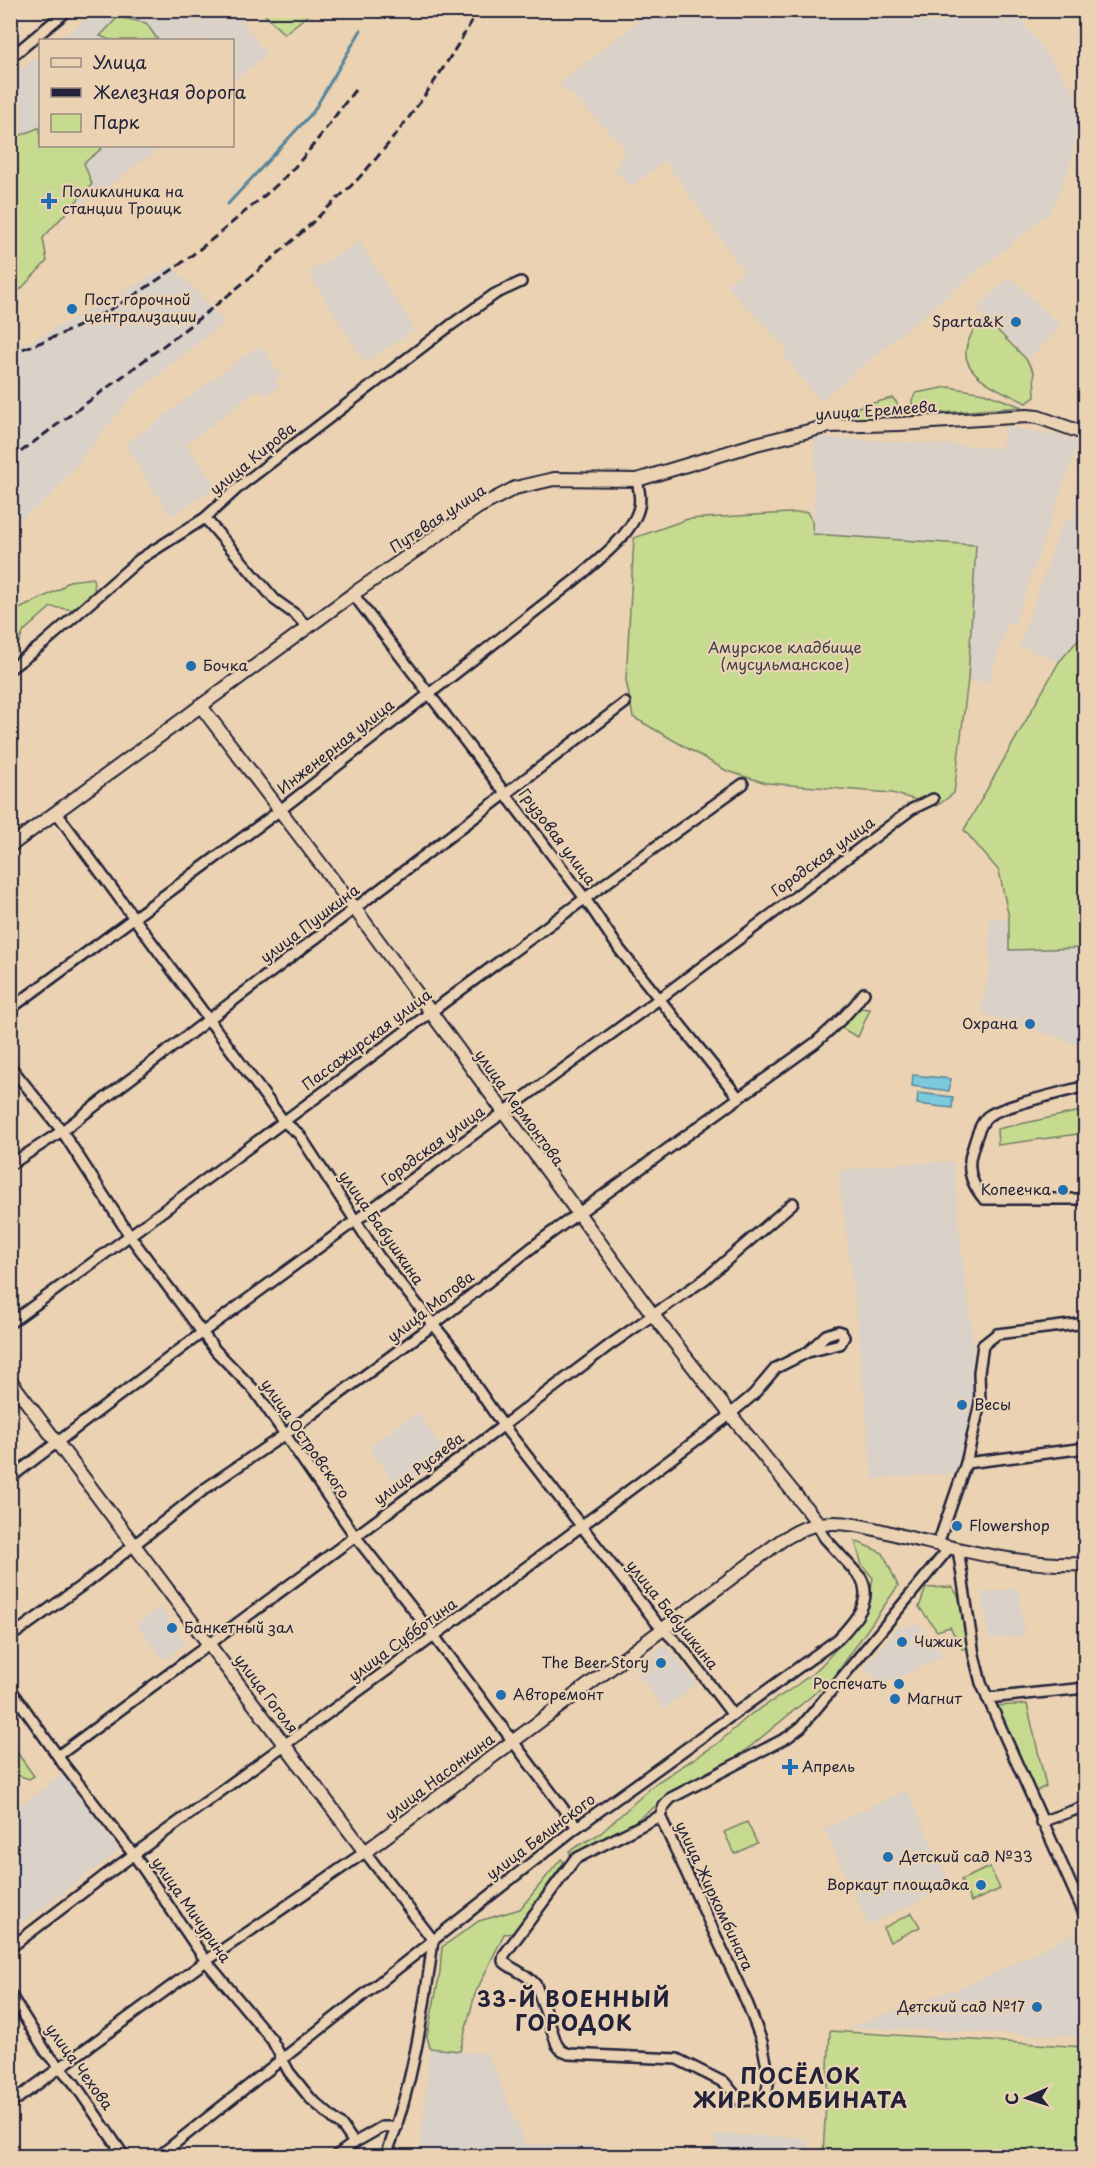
<svg xmlns="http://www.w3.org/2000/svg" width="1096" height="2167" font-family="'Playpen Sans',sans-serif">
<style>
.built{fill:#dad1c8}
.green{fill:#c7db90;stroke:#747e66;stroke-width:1.5}
.water{fill:#7dc9dc;stroke:#59869c;stroke-width:1.5}
.lines{fill:none;stroke-linecap:round;stroke-linejoin:round}
.stream{stroke:#59869c;stroke-width:3}
.minor-casing{stroke:#22223b;stroke-width:14}
.tertiary-casing{stroke:#22223b;stroke-width:16}
.minor{stroke:#ead2b2;stroke-width:9}
.tertiary{stroke:#ead2b2;stroke-width:12}
.rail{stroke:#22223b;stroke-width:3;stroke-dasharray:9 4.5;stroke-linecap:butt}
.poi-dot{fill:#1f6fb2;stroke:#ead2b2;stroke-width:2}
.labels{text-anchor:middle;stroke-width:4.5;stroke-linejoin:round;paint-order:stroke}
.poi-label{font-size:15px;fill:#22223b;stroke:#ead2b2;text-anchor:start}
.street-label{font-size:15px;fill:#22223b;stroke:#ead2b2}
.park-label{font-size:15px;fill:#3b3e48;stroke:#ead2b2}
.district-label{font-size:21px;font-weight:bold;letter-spacing:1.5px;fill:#22223b;stroke:#ead2b2}
</style>
<rect width="100%" height="100%" fill="#ead2b2"/>
<filter id="ink" filterUnits="userSpaceOnUse"><feTurbulence type="fractalNoise" baseFrequency=".0167" numOctaves="2"/><feDisplacementMap in="SourceGraphic" scale="12" xChannelSelector="R" yChannelSelector="G"/><feConvolveMatrix kernelMatrix="1 2 1 2 8 2 1 2 1" color-interpolation-filters="sRGB"/></filter>
<g filter="url(#ink)">
<!-- built -->
<g class="built">
<path d="M97,11h138l32,44 -34,26 -1,-41h-173z"/>
<path d="M651,11h364l58,78 5,35 -8,42 -19,45 -231,190 -36,-45 3,-7 -61,-64 18,-13 -79,-111 -34,26 -17,-18 12,-19 -41,-43 -26,-23z"/>
<path d="M40,55v91h123l-152,111v-179z"/>
<path d="M359,241l56,89 -50,32 -57,-89z"/>
<path d="M172,265l52,57 -91,73 -81,100 -41,32v-175z"/>
<path d="M1009,276l52,50 -32,33 -52,-50z"/>
<path d="M259,345l22,31 -7,5 5,6 -16,8 -4,-6 -73,55 30,43 -45,29 -46,-71z"/>
<path d="M1005,426l74,14 -65,185 -6,-1 -20,60 -20,-5 8,-134 -163,-11 2,-97 187,11z"/>
<path d="M1085,468v169l-7,3 -19,22 -40,-17 45,-126 10,2 2,-32z"/>
<path d="M989,918h20v32l76,-2v98l-104,-33 9,-46z"/>
<path d="M954,1162l5,65 13,105 3,62 -19,79 -84,6 -16,-173 -18,-135 52,-7z"/>
<path d="M417,1412l30,42 -47,36 -31,-43z"/>
<path d="M1018,1588l7,48 -36,3 -7,-46z"/>
<path d="M162,1606l2,7 22,30 -22,17 -27,-36z"/>
<path d="M920,1625l23,31 -62,30 -17,-19 34,-39z"/>
<path d="M665,1644l32,40 -32,25 -32,-40z"/>
<path d="M62,1774l58,76 -109,81v-118z"/>
<path d="M907,1790l44,95 -82,40 -45,-96z"/>
<path d="M1073,1934l12,30v73l-236,-10 128,-46z"/>
<path d="M430,2048l58,6 37,90 74,2 3,10h-182z"/>
<path d="M716,2134l91,4 -1,18h-92z"/>
</g>
<!-- green -->
<g class="green">
<path d="M261,11h52l-29,23z"/>
<path d="M118,17l28,6 12,17h-48l-10,-4z"/>
<path d="M38,128h2v18h62l-1,3 -17,14 8,21 -49,54 4,23 -27,29 -9,-2v-146l3,-4z"/>
<path d="M988,321l38,38 8,13 1,25 -9,6c-20,-11 -64,-25 -60,-54 2,-10 7,-18 12,-27z"/>
<path d="M948,387l36,6 38,14 -109,8 -1,-15 4,-7z"/>
<path d="M892,398c8,5 6,12 2,19l-40,2 -1,-3 5,-9z"/>
<path d="M807,512l5,9 1,13 163,11 -8,134 -14,114 -17,13 -45,-13 -126,-10 -39,-12 -94,-54 -7,-37 8,-142 54,-19z"/>
<path d="M93,578l2,15 -19,17 -25,-3 -27,24 -10,23 -3,2v-43l49,-24 9,-8z"/>
<path d="M1085,637v311l-76,2v-32l-10,-47 -35,-41 95,-168 19,-22z"/>
<path d="M859,1008l11,1 -12,28 -17,-9z"/>
<path d="M1085,1110v23l-87,12 -1,-16z"/>
<path d="M855,1541l28,12 15,33 -68,97 -9,5 -70,58 -34,26 -50,26 -43,31 -52,27 -3,-5 32,-18 55,-50 61,-39 34,-30 36,-22 29,-21 32,-35 21,-35 4,-23 -11,-13z"/>
<path d="M952,1587l7,10 9,50 -6,2 -12,-22 -13,4 -18,-24 7,-19z"/>
<path d="M1027,1704l19,82 -13,7 -37,-87z"/>
<path d="M11,1744l23,32 -5,3 -18,-6z"/>
<path d="M747,1822l10,21 -22,11 -11,-22z"/>
<path d="M561,1859l3,3 -50,71 -10,1 -29,60 -15,57 -30,-3 -3,-12 13,-63 2,-26 37,-26 41,-12z"/>
<path d="M990,1867l10,22 -29,13 -10,-22z"/>
<path d="M912,1913l8,14 -30,15 -7,-14z"/>
<path d="M830,2031l255,16v109h-236l-26,-1z"/>
</g>
<!-- water -->
<g class="water">
<path d="M913,1075l38,4 -2,12 -37,-5z"/>
<path d="M918,1093l35,4 -1,11 -35,-4z"/>
</g>
<g class="lines">
<!-- stream -->
<path class="stream" d="M228,204l85,-92 48,-82"/>
<!-- minor casing -->
<g class="minor-casing">
<g id="minor">
<path d="M10,58l58,-48"/>
<path d="M205,518l70,82 21,15 11,12"/>
<path d="M353,594l231,303 36,53 119,148"/>
<path d="M10,669l33,-25 97,-85 65,-41 35,-32 211,-161 44,-31 26,-12"/>
<path d="M56,812l228,310 15,12 80,123 83,103 13,25 27,39 154,198 27,27 49,65"/>
<path d="M10,1009l269,-198 296,-231c21,-18 58,-46 64,-73 2,-9 0,-18 -2,-27"/>
<path d="M10,1066l52,65 68,105 86,115 39,40 100,145 79,100 143,191"/>
<path d="M1086,1086c-18,5 -89,21 -99,31 -8,8 -12,24 -15,34 -6,18 0,34 12,48h102"/>
<path d="M10,1165l52,-34 563,-428"/>
<path d="M10,1323c246,-178 486,-363 733,-539"/>
<path d="M966,1463l120,-15"/>
<path d="M10,1478l193,-146 456,-333 253,-190 21,-10"/>
<path d="M938,1544l28,-81 14,-60 -1,-31 4,-27 14,-11 89,-11"/>
<path d="M958,1549l16,106 7,28 105,235"/>
<path d="M10,1637l81,-58 115,-91 78,-53 149,-110 111,-87 271,-195c18,-16 35,-30 49,-50"/>
<path d="M10,1688l54,77 70,90 72,106 66,79 17,32 21,26 33,29 11,16"/>
<path d="M987,1698l99,-10"/>
<path d="M59,1755l367,-271 185,-140 94,-65 88,-76"/>
<path d="M660,1816l-85,43 -71,96 -1,6c10,10 23,11 33,24l21,60 5,6 7,3 108,5 48,24 15,18 26,-3 3,-21 -7,-35 -14,-37 -88,-189 4,-10 7,-8 117,-61 13,-10 149,-180"/>
<path d="M1041,1822l45,-16"/>
<path d="M10,1948l93,-71 331,-241 288,-215 31,-26 23,-27 32,-16 32,-8 4,-7 -3,-5 -3,-1 -12,4 -18,17"/>
<path d="M10,1994l36,58 28,31 50,73"/>
<path d="M10,2104l196,-143 159,-109 68,88c-9,73 -21,147 -47,216"/>
<path d="M159,2156l418,-329 261,-188c15,-16 36,-38 23,-61l-37,-41 -8,-13"/>
<path d="M336,2156l18,-13 28,-16h15"/>
</g>
</g>
<!-- tertiary casing -->
<g class="tertiary-casing">
<g id="tertiary">
<path d="M200,705l155,204 298,406 77,99 89,110"/>
<path d="M10,846l343,-252 124,-86 38,-20 39,-9 83,1 119,-36 73,-18 71,-2 127,-8 11,1 48,17"/>
<path d="M10,1380l355,472 417,-312c11,-6 21,-13 33,-15 32,-7 69,7 99,14 56,13 114,28 172,25"/>
</g>
</g>
<!-- minor -->
<use href="#minor" class="minor"/>
<!-- tertiary -->
<use href="#tertiary" class="tertiary"/>
<!-- rail -->
<g class="rail">
<path d="M10,353c88,-27 163,-79 231,-138 14,-12 29,-23 42,-36 27,-26 49,-60 72,-89"/>
<path d="M10,460c103,-78 210,-151 304,-239 14,-14 29,-27 43,-41 47,-51 87,-109 121,-170"/>
</g>
</g>
</g>
<!-- markers -->
<g class="poi-dot">
<path d="M46 192h6v6h6v6h-6v6h-6v-6h-6v-6h6z"/>
<circle cx="72" cy="309" r="6"/>
<circle cx="1016" cy="322" r="6"/>
<circle cx="191" cy="666" r="6"/>
<circle cx="1030" cy="1024" r="6"/>
<circle cx="1063" cy="1190" r="6"/>
<circle cx="962" cy="1405" r="6"/>
<circle cx="957" cy="1526" r="6"/>
<circle cx="172" cy="1628" r="6"/>
<circle cx="902" cy="1642" r="6"/>
<circle cx="661" cy="1663" r="6"/>
<circle cx="899" cy="1684" r="6"/>
<circle cx="501" cy="1695" r="6"/>
<circle cx="895" cy="1699" r="6"/>
<path d="M787 1758h6v6h6v6h-6v6h-6v-6h-6v-6h6z"/>
<circle cx="888" cy="1857" r="6"/>
<circle cx="981" cy="1885" r="6"/>
<circle cx="1037" cy="2007" r="6"/>
</g>
<g class="labels">
<!-- poi labels -->
<g class="poi-label">
<text x="62" y="197">Поликлиника на<tspan x="62" dy="17">станции Троицк</tspan></text>
<text x="84" y="305">Пост горочной<tspan x="84" dy="17">централизации</tspan></text>
<text x="1004" y="327" text-anchor="end">Sparta&amp;K</text>
<text x="203" y="671">Бочка</text>
<text x="1018" y="1029" text-anchor="end">Охрана</text>
<text x="1051" y="1195" text-anchor="end">Копеечка</text>
<text x="974" y="1410">Весы</text>
<text x="969" y="1531">Flowershop</text>
<text x="184" y="1633">Банкетный зал</text>
<text x="914" y="1647">Чижик</text>
<text x="649" y="1668" text-anchor="end">The Beer Story</text>
<text x="887" y="1689" text-anchor="end">Роспечать</text>
<text x="513" y="1700">Авторемонт</text>
<text x="907" y="1704">Магнит</text>
<text x="802" y="1772">Апрель</text>
<text x="900" y="1862">Детский сад №33</text>
<text x="969" y="1890" text-anchor="end">Воркаут площадка</text>
<text x="1025" y="2012" text-anchor="end">Детский сад №17</text>
</g>
<!-- street labels -->
<g class="street-label">
<text transform="translate(876 411) rotate(-4)" y="5">улица Еремеева</text>
<text transform="translate(253 459) rotate(-39)" y="5">улица Кирова</text>
<text transform="translate(438 519) rotate(-33)" y="5">Путевая улица</text>
<text transform="translate(336 747) rotate(-38)" y="5">Инженерная улица</text>
<text transform="translate(557 837) rotate(53)" y="5">Грузовая улица</text>
<text transform="translate(823 857) rotate(-36)" y="5">Городская улица</text>
<text transform="translate(310 924) rotate(-37)" y="5">улица Пушкина</text>
<text transform="translate(367 1040) rotate(-37)" y="5">Пассажирская улица</text>
<text transform="translate(519 1108) rotate(54)" y="5">улица Лермонтова</text>
<text transform="translate(433 1146) rotate(-36)" y="5">Городская улица</text>
<text transform="translate(381 1228) rotate(55)" y="5">улица Бабушкина</text>
<text transform="translate(431 1307) rotate(-38)" y="5">улица Мотова</text>
<text transform="translate(305 1439) rotate(55)" y="5">улица Островского</text>
<text transform="translate(419 1469) rotate(-37)" y="5">улица Русяева</text>
<text transform="translate(672 1615) rotate(51)" y="5">улица Бабушкина</text>
<text transform="translate(403 1640) rotate(-36)" y="5">улица Субботина</text>
<text transform="translate(266 1694) rotate(53)" y="5">улица Гоголя</text>
<text transform="translate(440 1777) rotate(-37)" y="5">улица Насонкина</text>
<text transform="translate(541 1837) rotate(-37)" y="5">улица Белинского</text>
<text transform="translate(714 1896) rotate(65)" y="5">улица Жиркомбината</text>
<text transform="translate(191 1910) rotate(55)" y="5">улица Мичурина</text>
<text transform="translate(79 2067) rotate(54)" y="5">улица Чехова</text>
</g>
<!-- park labels -->
<g class="park-label">
<text x="785" y="653">Амурское кладбище<tspan x="785" dy="17">(мусульманское)</tspan></text>
</g>
<!-- district labels -->
<g class="district-label">
<text x="574" y="2007">33-Й ВОЕННЫЙ<tspan x="574" dy="24">ГОРОДОК</tspan></text>
<text x="801" y="2084">ПОСЁЛОК<tspan x="801" dy="24">ЖИРКОМБИНАТА</tspan></text>
</g>
</g>
<!-- margin -->
<rect width="1096" height="2167" fill="none" stroke="#ead2b2" stroke-width="36"/>
<rect x="18" y="18" width="1060" height="2131" fill="none" stroke="#22223b" stroke-width="2" filter="url(#ink)"/>
<!-- legend -->
<rect x="39" y="39" width="195" height="108" fill="#ead2b2" stroke="#9a8c82" stroke-width="1.5"/>
<rect x="51" y="58" width="30" height="9" fill="#ead2b2" stroke="#9a8c82" stroke-width="1.5"/>
<text x="93" y="69" font-size="18" fill="#22223b">Улица</text>
<rect x="51" y="88" width="30" height="9" fill="#22223b" stroke="#9a8c82" stroke-width="1.5"/>
<text x="93" y="99" font-size="18" fill="#22223b">Железная дорога</text>
<rect x="51" y="114" width="30" height="18" fill="#c7db90" stroke="#9a8c82" stroke-width="1.5"/>
<text x="93" y="129" font-size="18" fill="#22223b">Парк</text>
<!-- north arrow -->
<g transform="translate(1027 2098) rotate(267)" stroke="#ead2b2" stroke-width="4.5" paint-order="stroke">
<path d="M0-4.5L10 22L0 15L-10 22Z" fill="#22223b"/>
<text y="-9" font-size="16" font-weight="bold" text-anchor="middle" fill="#22223b">С</text>
</g>
</svg>
